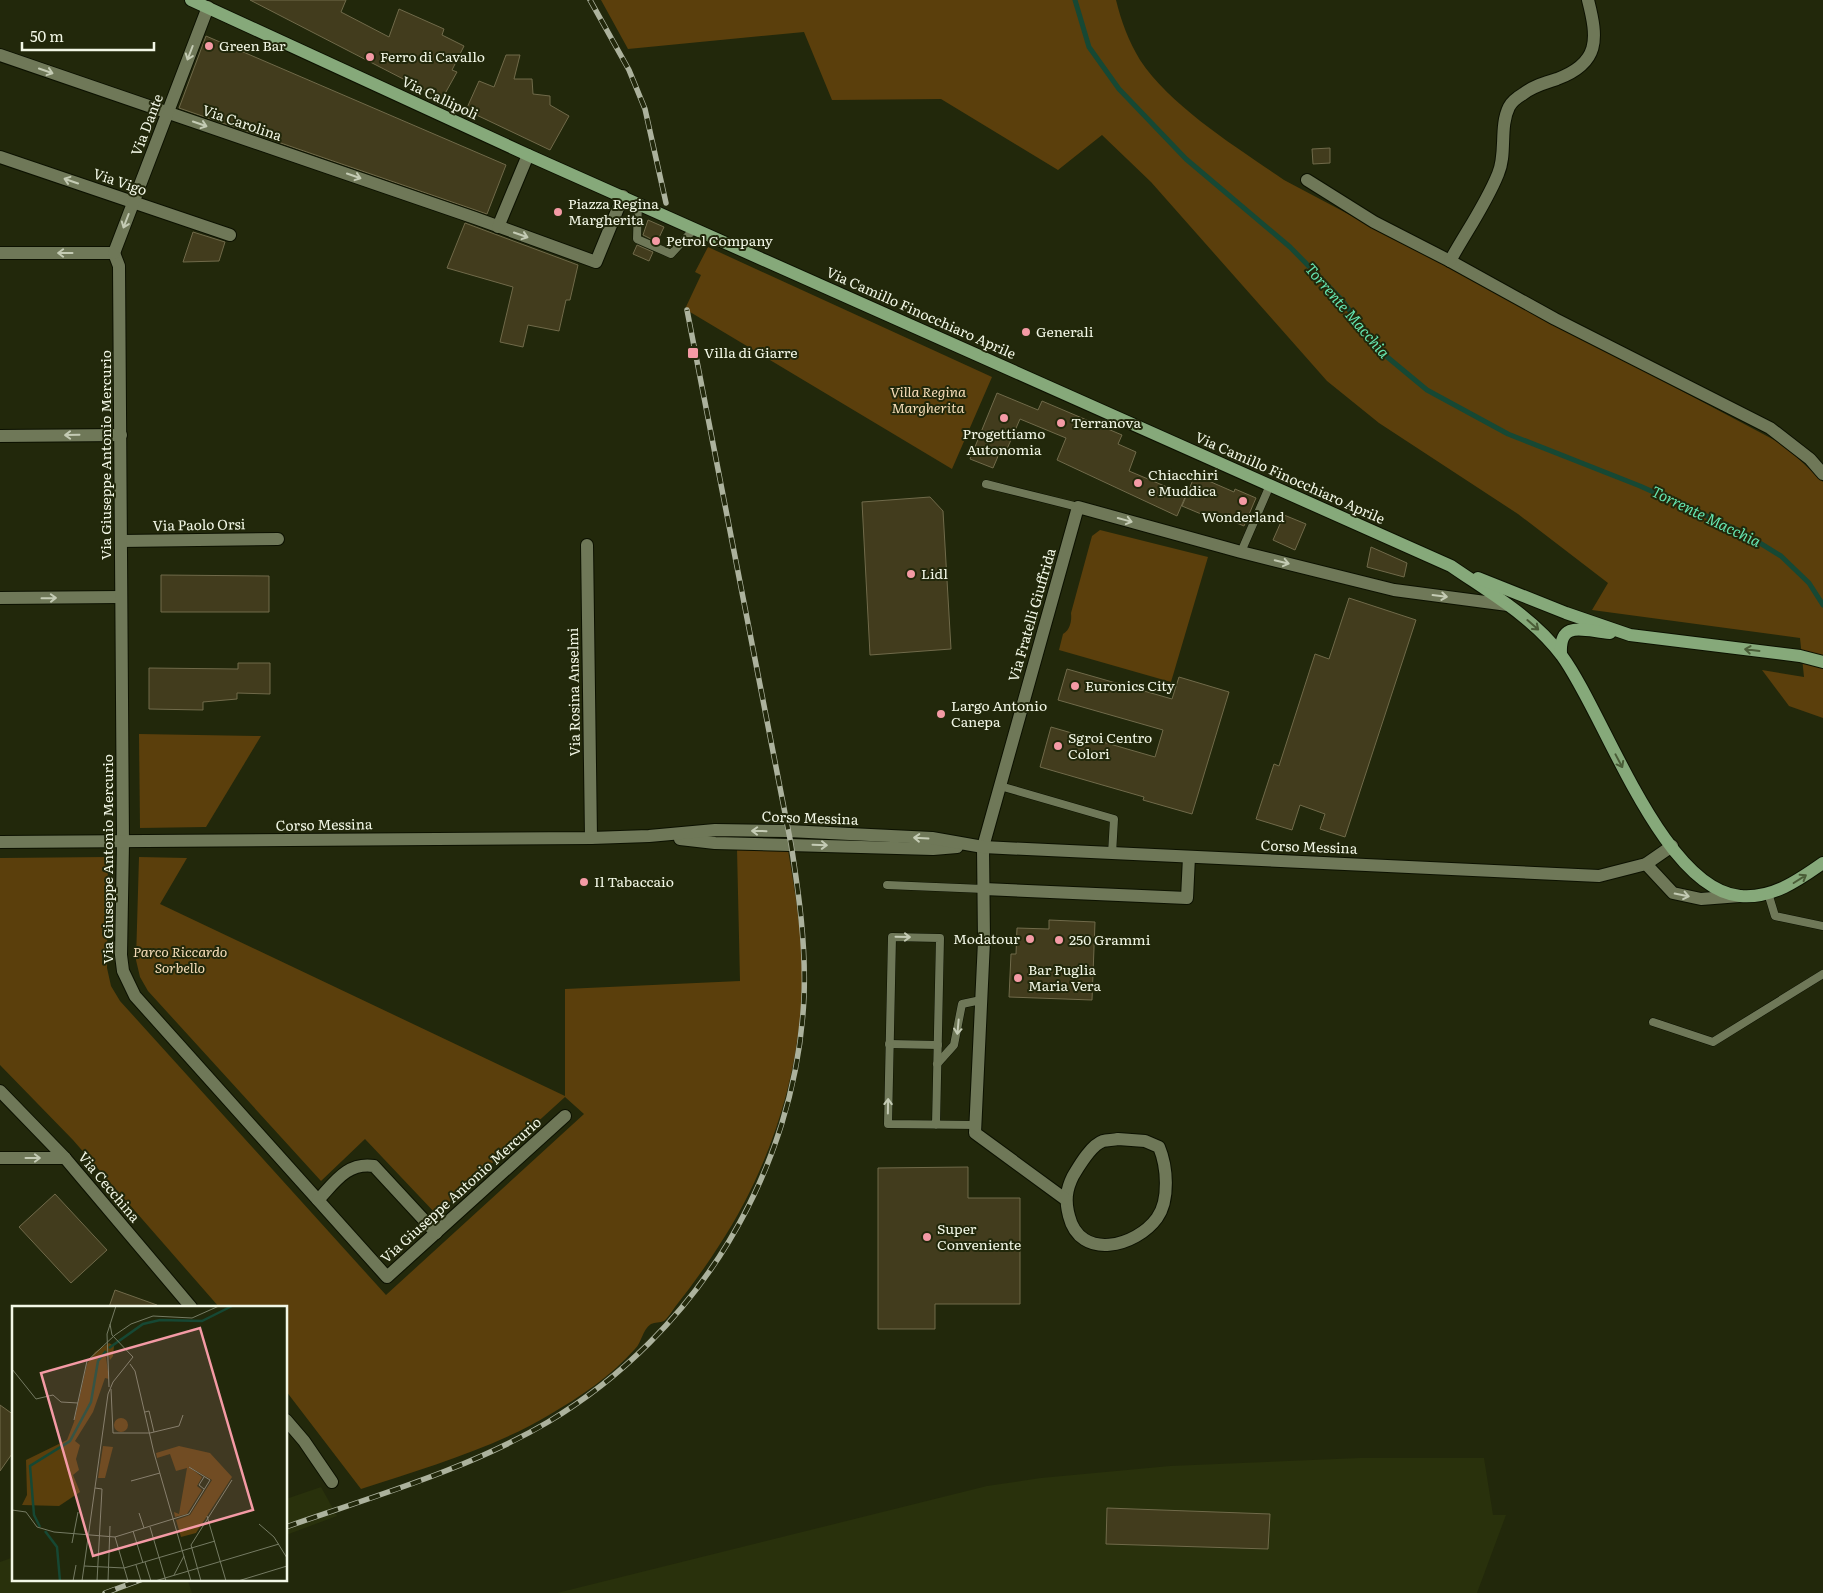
<svg xmlns="http://www.w3.org/2000/svg" width="1823" height="1593" font-family="Literata,serif">
<style>
.built{fill:#29310c}
.green{fill:#5b3f0c}
.lines{fill:none;stroke-linecap:round;stroke-linejoin:round}
.stream{stroke:#164834;stroke-width:5}
.building{fill:#423c1d;stroke:#706a4a}
.service-casing{stroke:#0c1100;stroke-width:9}
.minor-casing{stroke:#0c1100;stroke-width:14}
.tertiary-casing{stroke:#0c1100;stroke-width:14}
.primary-casing{stroke:#0c1100;stroke-width:14}
.service{stroke:#6f7858;stroke-width:8}
.minor{stroke:#6f7858;stroke-width:12}
.tertiary{stroke:#6f7858;stroke-width:12}
.primary{stroke:#86a97a;stroke-width:12}
.rail-casing{stroke:#acb29d;stroke-width:5.5}
.rail{stroke:#22280b;stroke-width:4;stroke-dasharray:11;stroke-linecap:butt}
.oneway{stroke:#c4cbb4}
.oneway2{stroke:#4a5c37}
.poi-dot{fill:#f49aa5;stroke:#22280b;stroke-width:2}
.labels{text-anchor:middle;stroke-width:4;stroke-linejoin:round;paint-order:stroke}
.poi-label{font-size:14px;fill:#f2f7e6;stroke:#22280b;text-anchor:start}
.street-label{font-size:14px;fill:#f2f7e6;stroke:#22280b}
.park-label{font-size:14px;font-style:italic;fill:#f5dcb8;stroke:#22280b}
.water-label{font-size:15px;font-style:italic;fill:#65e5b0;stroke:#22280b}
.inset-river{fill:none;stroke:#164834;stroke-width:2.5}
.inset-road{fill:none;stroke:#757b63;stroke-width:1}
.view{fill:#f49aa5;fill-opacity:0.15;stroke:#f49aa5;stroke-width:2.5}
.inset-edge{fill:none;stroke:#f2f7e6;stroke-width:2.5}
</style>
<rect width="100%" height="100%" fill="#22280b"/>
<!-- built -->
<g class="built">
<path d="M1360,1458h124l9,57h13l-29,78h-920l430,-107 54,-8 129,-12z"/>
<path d="M321,1487l16,29 -51,19v-36z"/>
<path d="M14,1557v22h177l-3,2 4,12h-192v-31z"/>
</g>
<!-- green -->
<g class="green">
<path d="M601,0h515c5,21 13,42 24,60 32,48 98,88 144,120l500,265 39,37v236l-34,-12 -27,-36 42,7 -4,-39 -208,-28 16,-27 -90,-69 -139,-91 -52,-42 -176,-199 -49,-47 -44,35 -117,-71 -109,1 -28,-68 -176,17z"/>
<path d="M708,247l284,130 -40,92 -267,-160 16,-34 -6,-3z"/>
<path d="M1100,530l108,27 -37,125 -112,-32 4,-16c7,-4 9,-13 8,-21l21,-77z"/>
<path d="M139,734l122,2 -55,91 -66,1z"/>
<path d="M737,849l51,1c5,31 11,62 13,94 8,104 -25,214 -81,300 -14,22 -29,43 -45,63 -3,4 -7,11 -11,14 -4,2 -9,1 -13,3 -9,6 -9,18 -16,25 -24,27 -55,48 -86,66 -57,34 -125,53 -188,74l-75,-98v-84h-67l-146,-167 -73,-75v-207l108,-1 -1,111 4,18 9,15 266,294 198,-181 -19,-17 -129,117 -71,-75 -44,42 -173,-190 -8,-14 -4,-17 3,-103 48,1 -27,46 405,192v-107l175,-8z"/>
</g>
<g class="lines">
<!-- stream -->
<path class="stream" d="M1075,0l14,47 30,42 67,70 104,88 51,52 39,52 47,39 81,44 132,52 102,46 39,24 28,27 14,22"/>
</g>
<!-- building -->
<g class="building">
<path d="M250,0h96l-5,12 48,25 10,-28 45,20 -2,6 22,11 -12,24 5,2 -15,27z"/>
<path d="M206,36l300,129 -19,49 -308,-106z"/>
<path d="M506,55h14l-6,24h18l1,15 17,2v9l19,11 -19,34 -84,-40 13,-29 15,6z"/>
<path d="M1330,148v15l-17,1 -1,-15z"/>
<path d="M648,220l16,7 -7,15 -14,-7z"/>
<path d="M465,223l113,42 -8,35h-4l-7,31 -31,-6 -5,22 -23,-5 13,-55 -66,-19z"/>
<path d="M193,232l32,10 -6,19 -36,1z"/>
<path d="M637,245l16,7 -4,9 -16,-7z"/>
<path d="M997,393l41,17 4,-9 80,34 -4,9 18,8 -7,19 57,24 -9,21 -120,-56 9,-22 -46,-19 -13,30 -5,-2 -9,21 -23,-9z"/>
<path d="M1195,475l39,17 1,-3 21,9 -12,28 -29,-12 -2,5 -31,-13z"/>
<path d="M930,497l13,14 8,138 -81,6 -8,-153z"/>
<path d="M1284,515l22,9 -11,26 -22,-10z"/>
<path d="M1371,547l36,16 -3,14 -37,-10z"/>
<path d="M161,575l108,1v36h-108z"/>
<path d="M1349,598l67,22 -71,217 -25,-8 5,-15 -25,-9 -8,25 -36,-11 18,-55 5,2 36,-112 14,5z"/>
<path d="M238,663h32v31l-33,-1v6l-34,3v8l-54,-1v-41l89,1z"/>
<path d="M1067,669l105,30 7,-22 50,15 -37,122 -49,-14 1,-3 -104,-30 11,-40 104,30 8,-27 -105,-30z"/>
<path d="M1049,920l46,2 -3,78 -83,-3 2,-43h5l1,-26 32,1z"/>
<path d="M968,1167v31h52v106h-85v25h-57v-161z"/>
<path d="M55,1194l52,56 -36,33 -52,-56z"/>
<path d="M115,1290l42,15v2h-48z"/>
<path d="M0,1405l14,10v36l-14,20z"/>
<path d="M1107,1508l163,6 -2,35 -162,-5z"/>
</g>
<g class="lines">
<!-- service casing -->
<g class="service-casing">
<g id="service">
<path d="M638,202l-1,37 34,15 24,-26"/>
<path d="M986,484l92,23"/>
<path d="M1241,552l29,-67"/>
<path d="M1000,786l114,33 -2,35"/>
<path d="M887,885l97,4"/>
<path d="M1768,893l7,23 48,10"/>
<path d="M1653,1022l60,20 110,-68"/>
<path d="M889,1044l49,1"/>
<path d="M937,1064l17,-19 8,-41 19,-4"/>
<path d="M936,1125l4,-187 -48,-1 -4,187 88,1"/>
</g>
</g>
<!-- minor casing -->
<g class="minor-casing">
<g id="minor">
<path d="M0,55l475,163 121,44 27,-66"/>
<path d="M0,157l230,78"/>
<path d="M1307,180l67,42 76,39 105,58 215,109 40,31 13,15"/>
<path d="M498,227l30,-72"/>
<path d="M1450,261c16,-29 36,-57 48,-87 9,-20 1,-47 11,-67 3,-6 9,-10 14,-13 10,-8 22,-11 34,-15 43,-16 41,-40 31,-79"/>
<path d="M0,436l121,-1"/>
<path d="M121,541l157,-2"/>
<path d="M587,545l4,293"/>
<path d="M0,598l121,-1"/>
<path d="M123,843l-2,112 2,16 12,25 252,281 178,-161"/>
<path d="M1646,864l27,29 28,6 39,-3"/>
<path d="M984,889l203,9 2,-41"/>
<path d="M0,1091l65,67 126,149"/>
<path d="M1118,1139l27,2 14,6c8,19 11,53 -2,71 -21,29 -77,43 -88,-2 -4,-15 -3,-26 4,-40 6,-10 18,-31 30,-35 4,-1 10,-1 15,-2z"/>
<path d="M0,1158h65"/>
<path d="M1065,1199l-90,-66 9,-192 -1,-94 95,-340 163,45 153,38 114,15"/>
<path d="M318,1200c17,-18 29,-38 56,-34l62,67"/>
<path d="M286,1420l18,21 28,41"/>
</g>
</g>
<!-- tertiary casing -->
<g class="tertiary-casing">
<g id="tertiary">
<path d="M0,253h114"/>
<path d="M114,253l5,13 4,577"/>
<path d="M114,253l94,-246"/>
<path d="M680,839l35,4 218,6 24,-2"/>
<path d="M0,842l591,-4 58,-2 66,-6 73,1 144,7 51,9 616,29 47,-12 26,-18"/>
</g>
</g>
<!-- primary casing -->
<g class="primary-casing">
<g id="primary">
<path d="M191,0l337,155 923,411c39,27 82,51 111,90 42,57 100,233 178,240 32,3 59,-16 83,-33"/>
<path d="M1478,578l88,35 64,22 170,21 23,6"/>
<path d="M1561,654c-2,-35 23,-23 49,-21"/>
</g>
</g>
<!-- service -->
<use href="#service" class="service"/>
<!-- minor -->
<use href="#minor" class="minor"/>
<!-- tertiary -->
<use href="#tertiary" class="tertiary"/>
<!-- primary -->
<use href="#primary" class="primary"/>
<!-- rail casing -->
<g class="rail-casing">
<g id="rail">
<path d="M590,0l39,70 16,39 21,94"/>
<path d="M286,1527c88,-31 181,-57 262,-105 149,-89 248,-251 256,-425 2,-52 -5,-102 -13,-153l-104,-534"/>
<path d="M105,1593l38,-14"/>
</g>
</g>
<!-- rail -->
<use href="#rail" class="rail"/>
</g>
<!-- one-way arrows -->
<defs><path id="oneway-shaft" d="M-6 0H5M1.5-3L5.5 0L1.5 3" fill="none" stroke-width="1.6" stroke-linecap="round" stroke-linejoin="round" transform="scale(1.25)"/></defs>
<g class="oneway">
<use href="#oneway-shaft" transform="translate(190 53) rotate(111)"/>
<use href="#oneway-shaft" transform="translate(46 71) rotate(19)"/>
<use href="#oneway-shaft" transform="translate(200 124) rotate(19)"/>
<use href="#oneway-shaft" transform="translate(354 176) rotate(19)"/>
<use href="#oneway-shaft" transform="translate(71 181) rotate(-161)"/>
<use href="#oneway-shaft" transform="translate(126 221) rotate(111)"/>
<use href="#oneway-shaft" transform="translate(521 235) rotate(19)"/>
<use href="#oneway-shaft" transform="translate(65 253) rotate(-180)"/>
<use href="#oneway-shaft" transform="translate(72 435) rotate(179)"/>
<use href="#oneway-shaft" transform="translate(1125 520) rotate(15)"/>
<use href="#oneway-shaft" transform="translate(1282 562) rotate(14)"/>
<use href="#oneway-shaft" transform="translate(1440 596) rotate(7)"/>
<use href="#oneway-shaft" transform="translate(49 598) rotate(-1)"/>
<use href="#oneway-shaft" transform="translate(759 831) rotate(-179)"/>
<use href="#oneway-shaft" transform="translate(921 838) rotate(-177)"/>
<use href="#oneway-shaft" transform="translate(820 845) rotate(2)"/>
<use href="#oneway-shaft" transform="translate(1682 895) rotate(11)"/>
<use href="#oneway-shaft" transform="translate(903 937) rotate(1)"/>
<use href="#oneway-shaft" transform="translate(958 1027) rotate(95)"/>
<use href="#oneway-shaft" transform="translate(888 1106) rotate(-89)"/>
<use href="#oneway-shaft" transform="translate(33 1158)"/>
</g>
<g class="oneway2">
<use href="#oneway-shaft" transform="translate(1533 625) rotate(41)"/>
<use href="#oneway-shaft" transform="translate(1752 650) rotate(-173)"/>
<use href="#oneway-shaft" transform="translate(1619 761) rotate(62)"/>
<use href="#oneway-shaft" transform="translate(1800 879) rotate(-32)"/>
</g>
<!-- markers -->
<g class="poi-dot">
<circle cx="209" cy="46" r="5"/>
<circle cx="370" cy="57" r="5"/>
<circle cx="558" cy="212" r="5"/>
<circle cx="656" cy="241" r="5"/>
<circle cx="1026" cy="332" r="5"/>
<rect x="687" y="347" width="12" height="12" rx="2.5"/>
<circle cx="1004" cy="418" r="5"/>
<circle cx="1061" cy="423" r="5"/>
<circle cx="1138" cy="483" r="5"/>
<circle cx="1243" cy="501" r="5"/>
<circle cx="911" cy="574" r="5"/>
<circle cx="1075" cy="686" r="5"/>
<circle cx="941" cy="714" r="5"/>
<circle cx="1058" cy="746" r="5"/>
<circle cx="584" cy="882" r="5"/>
<circle cx="1030" cy="939" r="5"/>
<circle cx="1059" cy="940" r="5"/>
<circle cx="1018" cy="978" r="5"/>
<circle cx="927" cy="1237" r="5"/>
</g>
<g class="labels">
<!-- poi labels -->
<g class="poi-label">
<text x="219" y="51">Green Bar</text>
<text x="380" y="62">Ferro di Cavallo</text>
<text x="568" y="209">Piazza Regina<tspan x="568" dy="16">Margherita</tspan></text>
<text x="666" y="246">Petrol Company</text>
<text x="1036" y="337">Generali</text>
<text x="704" y="358">Villa di Giarre</text>
<text x="1071" y="428">Terranova</text>
<text x="1004" y="439" text-anchor="middle">Progettiamo<tspan x="1004" dy="16">Autonomia</tspan></text>
<text x="1148" y="480">Chiacchiri<tspan x="1148" dy="16">e Muddica</tspan></text>
<text x="1243" y="522" text-anchor="middle">Wonderland</text>
<text x="921" y="579">Lidl</text>
<text x="1085" y="691">Euronics City</text>
<text x="951" y="711">Largo Antonio<tspan x="951" dy="16">Canepa</tspan></text>
<text x="1068" y="743">Sgroi Centro<tspan x="1068" dy="16">Colori</tspan></text>
<text x="594" y="887">Il Tabaccaio</text>
<text x="1020" y="944" text-anchor="end">Modatour</text>
<text x="1069" y="945">250 Grammi</text>
<text x="1028" y="975">Bar Puglia<tspan x="1028" dy="16">Maria Vera</tspan></text>
<text x="937" y="1234">Super<tspan x="937" dy="16">Conveniente</tspan></text>
</g>
<!-- street labels -->
<g class="street-label">
<text transform="translate(440 98) rotate(25)" y="5">Via Callipoli</text>
<text transform="translate(242 123) rotate(19)" y="5">Via Carolina</text>
<text transform="translate(147 125) rotate(-69)" y="5">Via Dante</text>
<text transform="translate(120 182) rotate(19)" y="5">Via Vigo</text>
<text transform="translate(921 313) rotate(24)" y="5">Via Camillo Finocchiaro Aprile</text>
<text transform="translate(106 455) rotate(-90)" y="5">Via Giuseppe Antonio Mercurio</text>
<text transform="translate(1290 478) rotate(24)" y="5">Via Camillo Finocchiaro Aprile</text>
<text transform="translate(199 525) rotate(-1)" y="5">Via Paolo Orsi</text>
<text transform="translate(1032 615) rotate(-74)" y="5">Via Fratelli Giuffrida</text>
<text transform="translate(574 692) rotate(-91)" y="5">Via Rosina Anselmi</text>
<text transform="translate(810 818) rotate(2)" y="5">Corso Messina</text>
<text transform="translate(324 825) rotate(-1)" y="5">Corso Messina</text>
<text transform="translate(1309 847) rotate(2)" y="5">Corso Messina</text>
<text transform="translate(108 859) rotate(-90)" y="5">Via Giuseppe Antonio Mercurio</text>
<text transform="translate(109 1187) rotate(50)" y="5">Via Cecchina</text>
<text transform="translate(461 1190) rotate(-42)" y="5">Via Giuseppe Antonio Mercurio</text>
</g>
<!-- park labels -->
<g class="park-label">
<text x="928" y="397">Villa Regina<tspan x="928" dy="16">Margherita</tspan></text>
<text x="180" y="957">Parco Riccardo<tspan x="180" dy="16">Sorbello</tspan></text>
</g>
<!-- water labels -->
<g class="water-label">
<text transform="translate(1347 311) rotate(49)" y="5">Torrente Macchia</text>
<text transform="translate(1706 517) rotate(26)" y="5">Torrente Macchia</text>
</g>
</g>
<!-- overview -->
<g transform="translate(12 1306)">
<rect width="275" height="275" fill="#22280b"/>
<path d="M97,37l5,3 -1,10 -3,4 -1,-4 -3,1 3,22 -4,-1 -12,34 -18,29 5,4 -4,14 3,11 -6,5 7,17 -21,14 -37,-1 5,-10 -1,-35 41,-20 7,-18 13,-58 8,-12zM102 119a7 7 0 1 1 14 0a7 7 0 1 1-14 0ZM91,140l10,1 -8,31h-7zM167,140l31,7 22,24 -36,56 -15,4 -5,-17 14,-5 22,-35 -24,-14 14,11 -5,9 5,4 -15,24 -12,3 -1,-5 5,2 8,-46 -11,3 -6,-17 -13,4 -1,-5z" fill="#5b3f0c"/>
<path class="inset-river" d="M97,42l34,-24 17,-4 42,1 30,-15M28,221l-6,-12 -4,-49 40,-25 21,-39 7,-41 8,-10M33,225l12,16 3,34"/>
<path class="inset-road" d="M118,58l5,7 19,82 37,128M0,63l24,30 17,-4 8,7 17,1M97,81l-2,-53 9,-28M99,83l2,44h37l29,-7 4,-11M133,106l4,-1 5,21M62,114l13,-59 28,-26 16,-11 22,-8 39,2 27,-12M119,175l29,-8M83,182l7,1 -5,92M192,183l-5,-4 5,-8M0,204l14,2 11,15 17,5 61,5 74,-23 21,-34 -21,-13M127,207l5,15M195,210l19,65M247,218l15,13 13,21M138,221l16,54M121,225l10,32M103,231l13,44M60,237l6,-31M133,256l6,19M124,259l5,16M72,260l40,2 91,-27M162,269l10,-19M61,275l3,-16M70,275l26,-187 5,-12 20,-25 -21,-22 -2,-11M96,275l2,-55M143,275l124,-37M189,275l-10,-36 41,-65M226,275l49,-15"/>
<path class="view" d="M188,22l53,182 -160,46 -52,-183z"/>
<rect width="275" height="275" class="inset-edge"/>
</g>
<!-- scale -->
<path d="M22 42v8h132v-8" fill="none" stroke="#f2f7e6" stroke-width="2.5"/>
<text x="30" y="42" font-size="15" fill="#f2f7e6" stroke="#22280b" stroke-width="4" paint-order="stroke">50 m</text>
</svg>
